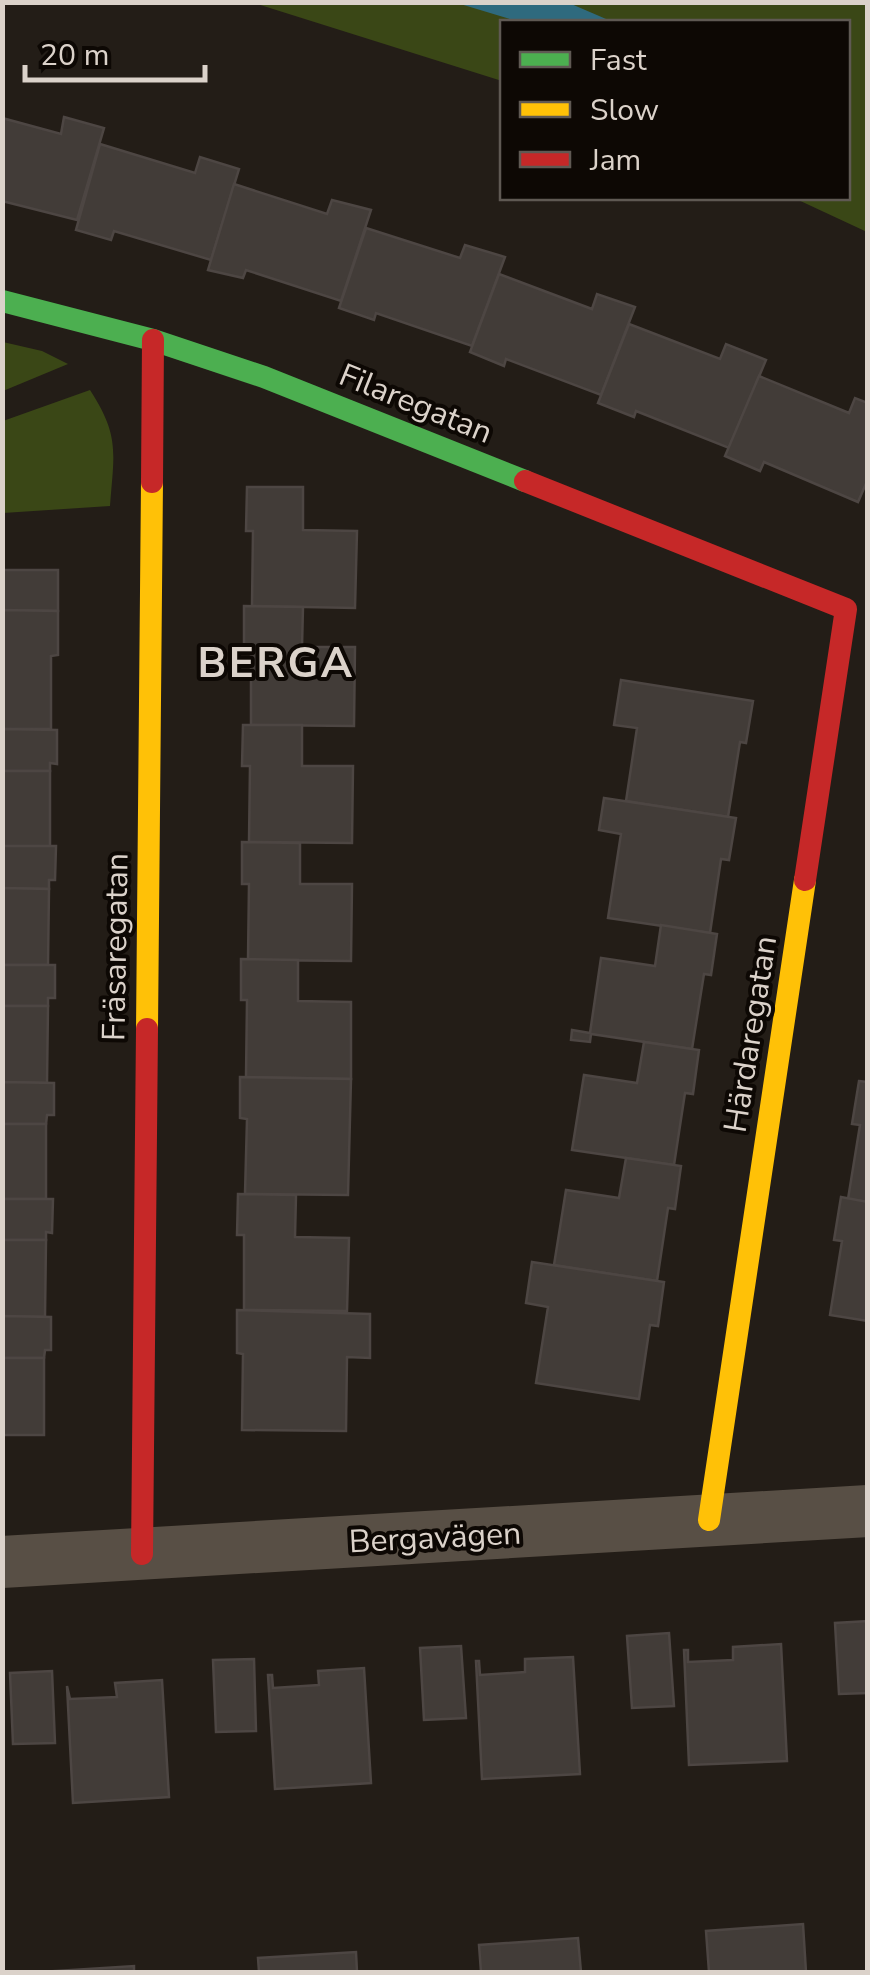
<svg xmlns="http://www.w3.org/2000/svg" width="870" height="1975" font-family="'Nunito Sans',sans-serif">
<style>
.green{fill:#3a4716}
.water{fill:#2f6a7e}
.building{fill:#423c38;stroke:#4d4643;stroke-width:2.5}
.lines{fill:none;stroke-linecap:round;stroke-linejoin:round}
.street{stroke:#584f45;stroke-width:52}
.fast{stroke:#4caf50;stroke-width:22}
.slow{stroke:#ffc107;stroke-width:22}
.jam{stroke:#c62828;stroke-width:22}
.labels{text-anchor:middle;stroke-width:8;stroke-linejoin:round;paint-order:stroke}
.street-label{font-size:32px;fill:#dbd2ca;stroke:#0d0804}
.district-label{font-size:42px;font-weight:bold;letter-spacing:2.5px;fill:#dbd2ca;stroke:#0d0804}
</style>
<rect width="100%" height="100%" fill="#231d17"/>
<!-- green -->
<g class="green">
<path d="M254,3h613v229l-73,-34h54v-176h-346v59z"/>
<path d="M3,342l39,9 26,13 -65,27z"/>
<path d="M90,390c30,46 24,63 20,116l-107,7v-92z"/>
</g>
<!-- water -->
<path class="water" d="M457,3h112l44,19h-93z"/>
<!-- building -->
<g class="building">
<path d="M64,117l40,11 -27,92 -75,-19v-83l59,16z"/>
<path d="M100,144l95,29 5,-16 39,12 -28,91 -97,-29 -3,9 -35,-10z"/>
<path d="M234,184l93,30 5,-14 39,10 -30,91 -95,-31 -3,8 -35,-8z"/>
<path d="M366,228l94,30 5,-13 40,12 -33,89 -96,-33 -2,7 -35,-12z"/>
<path d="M499,274l93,35 5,-15 38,13 -34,88 -95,-36 -2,7 -34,-14z"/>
<path d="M629,324l91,35 6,-15 40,16 -37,88 -93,-37 -2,6 -36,-14z"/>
<path d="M759,376l90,37 6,-15 13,5v76l-10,23 -94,-40 -4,9 -35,-15z"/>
<path d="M247,487h56v43l54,1 -2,77 -103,-2 1,-75h-7z"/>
<path d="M2,570h56v41l-56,-1z"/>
<path d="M244,606l59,1 -1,40h53l-1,79 -103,-1v-76h-7z"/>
<path d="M2,610l56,1v44l-7,1v73h-49z"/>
<path d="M621,680l132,21 -7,42 -6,-1 -12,75 -102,-16 11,-73 -23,-3z"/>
<path d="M243,725h59v41h51l-1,77 -103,-1 1,-76h-8z"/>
<path d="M2,729l55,1v34l-7,-1v8h-48z"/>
<path d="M2,771h48v76l-48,-1z"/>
<path d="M604,798l132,20 -7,42 -8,-1 -11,74 -102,-15 13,-84 -22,-4z"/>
<path d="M242,842l58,1v41h52l-1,77 -103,-1 1,-76h-7z"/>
<path d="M2,846h54l-1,34h-6v9l-47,-1z"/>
<path d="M2,888l47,1 -1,76h-46z"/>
<path d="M661,925l56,9 -6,41 -7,-1 -12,75 -101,-15 -1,8 -19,-2 1,-10 18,3 11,-75 54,8z"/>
<path d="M241,959l57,1v41l53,1v77l-105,-2 1,-77h-6z"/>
<path d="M2,965h53v33h-7v8h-46z"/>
<path d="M2,1006h46l-1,77 -45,-1z"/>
<path d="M644,1042l55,8 -6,44 -8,-1 -11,72 -102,-15 12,-75 53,8z"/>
<path d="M240,1077l111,2 -3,116 -103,-1 2,-75 -7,-1z"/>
<path d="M859,1081l9,1v120l-20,-3 12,-74 -8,-1z"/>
<path d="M2,1082l52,1v32h-7l-1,9h-44z"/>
<rect x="2" y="1124" width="44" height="75"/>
<path d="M626,1158l55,8 -6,43 -7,-1 -11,73 -103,-16 12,-75 53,8z"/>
<path d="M238,1194l58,1 -1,42 54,1 -2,73 -103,-1v-75h-7z"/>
<path d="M841,1197l27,5v119l-38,-6 12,-74 -8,-1z"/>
<path d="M2,1199h51l-1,34 -6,-1v8h-44z"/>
<path d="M2,1240h44l-1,77 -43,-1z"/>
<path d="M532,1262l132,20 -6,44 -8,-1 -11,74 -103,-16 12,-76 -22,-4z"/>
<path d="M237,1310l133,4v44l-23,-1 -1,74 -104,-1 1,-76 -6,-1z"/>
<path d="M2,1316l49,1v33h-6l-1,8h-42z"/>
<rect x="2" y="1358" width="42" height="77"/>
<path d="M868,1621v72l-29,1 -4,-71z"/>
<path d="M669,1633l5,73 -42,2 -5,-72z"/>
<path d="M781,1644l6,117 -98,4 -5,-115h4v12l45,-2v-13z"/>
<path d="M461,1646l5,72 -42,2 -4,-72z"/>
<path d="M573,1657l7,117 -98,5 -6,-118h3l1,14 45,-3v-13z"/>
<path d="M254,1659l2,72 -40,1 -3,-72z"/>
<path d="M364,1668l7,115 -96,6 -7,-114h4l1,13 46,-3 -1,-14z"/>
<path d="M52,1671l3,72 -42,1 -3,-71z"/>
<path d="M162,1680l7,117 -96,6 -6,-117 3,13 47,-2 -2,-14z"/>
<path d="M803,1924l3,48h-97l-3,-41z"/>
<path d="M578,1938l3,34h-100l-2,-27z"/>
<path d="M356,1952l1,20h-98l-1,-14z"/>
<path d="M134,1966v6h-94z"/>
</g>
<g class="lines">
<!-- street -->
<path class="street" d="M2,1562l866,-51"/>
<!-- fast -->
<path class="fast" d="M2,301l151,39 111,37 261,104"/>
<!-- slow -->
<g class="slow">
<path d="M147,1029l5,-547"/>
<path d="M709,1520l96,-640"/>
</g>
<!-- jam -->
<g class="jam">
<path d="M525,481l321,128 -41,271"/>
<path d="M152,482l1,-142"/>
<path d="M142,1554l5,-525"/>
</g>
</g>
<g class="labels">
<!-- street labels -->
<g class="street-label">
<text transform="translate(416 403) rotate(22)" y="11">Filaregatan</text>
<text transform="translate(115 947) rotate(-89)" y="11">Fräsaregatan</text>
<text transform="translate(750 1034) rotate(-81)" y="11">Härdaregatan</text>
<text transform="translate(435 1537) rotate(-3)" y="11">Bergavägen</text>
</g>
<!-- district labels -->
<g class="district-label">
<text x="276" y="677">BERGA</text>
</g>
</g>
<!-- border -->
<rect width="870" height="1975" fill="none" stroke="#dbd2ca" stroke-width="10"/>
<!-- legend -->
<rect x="500" y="20" width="350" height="180" fill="#0d0804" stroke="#5f5953" stroke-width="2.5"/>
<rect x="520" y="52" width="50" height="15" fill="#4caf50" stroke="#5f5953" stroke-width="2.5"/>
<text x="590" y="70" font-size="30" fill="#dbd2ca">Fast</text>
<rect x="520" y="102" width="50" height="15" fill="#ffc107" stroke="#5f5953" stroke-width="2.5"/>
<text x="590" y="120" font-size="30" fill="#dbd2ca">Slow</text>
<rect x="520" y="152" width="50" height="15" fill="#c62828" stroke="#5f5953" stroke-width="2.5"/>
<text x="590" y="170" font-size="30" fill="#dbd2ca">Jam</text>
<!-- scale -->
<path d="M25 65v15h180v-15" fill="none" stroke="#dbd2ca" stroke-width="5"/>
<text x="40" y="65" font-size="30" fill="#dbd2ca" stroke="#0d0804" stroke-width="8" paint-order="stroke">20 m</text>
</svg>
